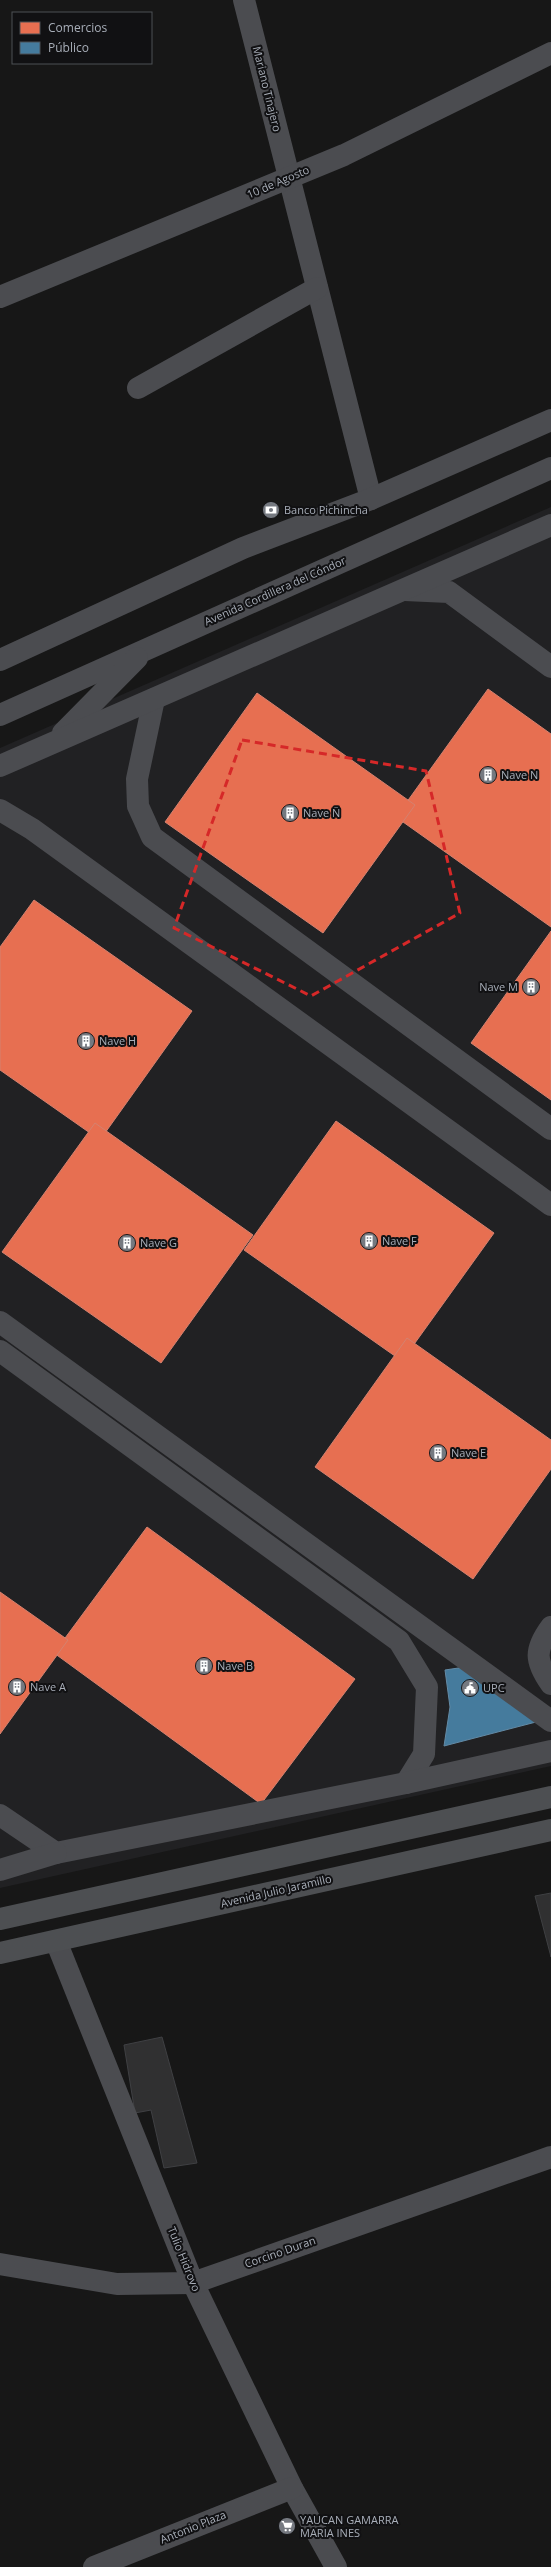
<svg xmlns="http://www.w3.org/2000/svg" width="551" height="2567" font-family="'Open Sans',sans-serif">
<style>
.built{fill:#212123}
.shops{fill:#e76f51;stroke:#d48270}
.public{fill:#457b9d;stroke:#638aa5}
.building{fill:#303031;stroke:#3f4043}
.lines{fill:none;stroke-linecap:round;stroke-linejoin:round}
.minor{stroke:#4b4c50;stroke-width:22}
.major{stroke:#4d4f52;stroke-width:22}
.marked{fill:none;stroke:#d62828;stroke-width:3;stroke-dasharray:8 5;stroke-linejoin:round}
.labels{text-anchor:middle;stroke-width:4;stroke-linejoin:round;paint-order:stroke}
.street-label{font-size:11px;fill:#a8aeb8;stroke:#111113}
.poi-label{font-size:11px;fill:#a8aeb8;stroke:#111113;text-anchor:start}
</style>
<rect width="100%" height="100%" fill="#171717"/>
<!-- built -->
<path class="built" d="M551,507v1259l-551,122v-1140z"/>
<!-- shops -->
<g class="shops">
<path d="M488,689l63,45v193l-155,-110z"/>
<path d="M257,693l158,112 -92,128 -158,-111z"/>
<path d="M34,900l158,111 -92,129 -100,-70v-123z"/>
<path d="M551,931v169l-80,-57z"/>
<path d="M336,1121l158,112 -92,128 -158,-111z"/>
<path d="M95,1123l158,112 -92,128 -159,-111z"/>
<path d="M407,1338l144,102v29l-78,110 -158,-112z"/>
<path d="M147,1527l208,152 -94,125 -207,-151z"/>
<path d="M0,1592l68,48 -68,94z"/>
</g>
<!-- public -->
<path class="public" d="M465,1667l71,55 -92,24 6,-39 -5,-37z"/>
<!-- building -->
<g class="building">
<path d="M551,1893v64l-16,-61z"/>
<path d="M162,2037l35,126 -33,5 -13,-58 -16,3 -11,-68z"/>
</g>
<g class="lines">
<!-- minor -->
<g class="minor">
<path d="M244,0l127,499"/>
<path d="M0,297l344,-142 207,-102"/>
<path d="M138,388l179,-100"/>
<path d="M405,590l44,2 102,75"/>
<path d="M0,660l243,-112 128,-49 180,-79"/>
<path d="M154,699l-17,80 1,27 14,31 399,292"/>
<path d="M0,715l551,-247"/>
<path d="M63,733l74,-75"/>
<path d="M0,766l551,-241"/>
<path d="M0,810l32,19 519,376"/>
<path d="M0,1322l551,399"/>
<path d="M0,1351l399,290 28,46 -3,67 -18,29"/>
<path d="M551,1627c-17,23 -16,34 0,57"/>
<path d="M0,1815l56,38 350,-70 145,-32"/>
<path d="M0,1870l56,-17"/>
<path d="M56,1941l137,342 99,205 44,79"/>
<path d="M0,2264l117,20 76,-1 358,-126"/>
<path d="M94,2567l198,-79"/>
</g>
<!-- major -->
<g class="major">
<path d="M0,1919l551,-122"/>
<path d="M0,1953l551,-123"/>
</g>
</g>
<!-- marked area -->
<path class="marked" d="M242,740l184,31 34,142 -149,83 -137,-68z"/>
<!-- icons -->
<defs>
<g id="bank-disc" transform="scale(0.9)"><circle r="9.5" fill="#757980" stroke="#111113"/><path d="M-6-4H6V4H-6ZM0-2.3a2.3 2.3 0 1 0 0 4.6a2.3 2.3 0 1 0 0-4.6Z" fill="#fff"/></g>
<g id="building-disc" transform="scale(0.9)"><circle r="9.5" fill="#757980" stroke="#111113"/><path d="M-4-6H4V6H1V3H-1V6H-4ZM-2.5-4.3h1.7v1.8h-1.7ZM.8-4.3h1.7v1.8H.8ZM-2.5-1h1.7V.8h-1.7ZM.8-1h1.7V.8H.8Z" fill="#fff"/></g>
<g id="civic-disc" transform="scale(0.9)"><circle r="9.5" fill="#757980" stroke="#111113"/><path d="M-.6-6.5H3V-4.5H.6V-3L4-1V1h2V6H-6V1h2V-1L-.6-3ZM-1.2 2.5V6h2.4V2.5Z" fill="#fff"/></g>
<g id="supermarket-disc" transform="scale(0.9)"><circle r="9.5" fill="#757980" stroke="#111113"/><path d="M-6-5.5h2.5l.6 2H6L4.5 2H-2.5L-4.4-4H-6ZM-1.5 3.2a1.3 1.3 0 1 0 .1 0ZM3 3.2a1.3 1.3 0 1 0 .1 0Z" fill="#fff"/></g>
</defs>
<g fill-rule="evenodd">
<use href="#bank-disc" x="271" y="510"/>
<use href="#building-disc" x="488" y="775"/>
<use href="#building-disc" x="290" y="813"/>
<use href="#building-disc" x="531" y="987"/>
<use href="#building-disc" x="86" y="1041"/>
<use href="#building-disc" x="369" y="1241"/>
<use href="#building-disc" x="127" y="1243"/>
<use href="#building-disc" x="438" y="1453"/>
<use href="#building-disc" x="204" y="1666"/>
<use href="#building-disc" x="17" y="1687"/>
<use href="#civic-disc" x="470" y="1688"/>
<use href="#supermarket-disc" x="287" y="2526"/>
</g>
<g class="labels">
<!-- street labels -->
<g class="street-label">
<text transform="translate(267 89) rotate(76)" y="4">Mariano Tinajero</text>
<text transform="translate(278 182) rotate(-23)" y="4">10 de Agosto</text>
<text transform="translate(275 591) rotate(-24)" y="4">Avenida Cordillera del Cóndor</text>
<text transform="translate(276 1891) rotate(-13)" y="4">Avenida Julio Jaramillo</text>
<text transform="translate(280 2252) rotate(-19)" y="4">Corcino Duran</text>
<text transform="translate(184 2259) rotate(68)" y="4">Tulio Hidrovo</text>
<text transform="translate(193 2527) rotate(-22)" y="4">Antonio Plaza</text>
</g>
<!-- poi labels -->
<g class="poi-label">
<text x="284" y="514">Banco Pichincha</text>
<text x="501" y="779">Nave N</text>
<text x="303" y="817">Nave Ñ</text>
<text x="518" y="991" text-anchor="end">Nave M</text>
<text x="99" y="1045">Nave H</text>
<text x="382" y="1245">Nave F</text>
<text x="140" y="1247">Nave G</text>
<text x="451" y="1457">Nave E</text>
<text x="217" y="1670">Nave B</text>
<text x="30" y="1691">Nave A</text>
<text x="483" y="1692">UPC</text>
<text x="300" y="2524">YAUCAN GAMARRA<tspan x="300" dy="13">MARIA INES</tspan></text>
</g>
</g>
<!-- legend -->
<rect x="12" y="12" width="140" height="52" fill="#111113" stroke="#4d5055"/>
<rect x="20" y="22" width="20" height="12" fill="#e76f51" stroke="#4d5055"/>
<text x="48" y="32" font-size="12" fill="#a8aeb8">Comercios</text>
<rect x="20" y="42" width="20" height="12" fill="#457b9d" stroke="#4d5055"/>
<text x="48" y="52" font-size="12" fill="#a8aeb8">Público</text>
</svg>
